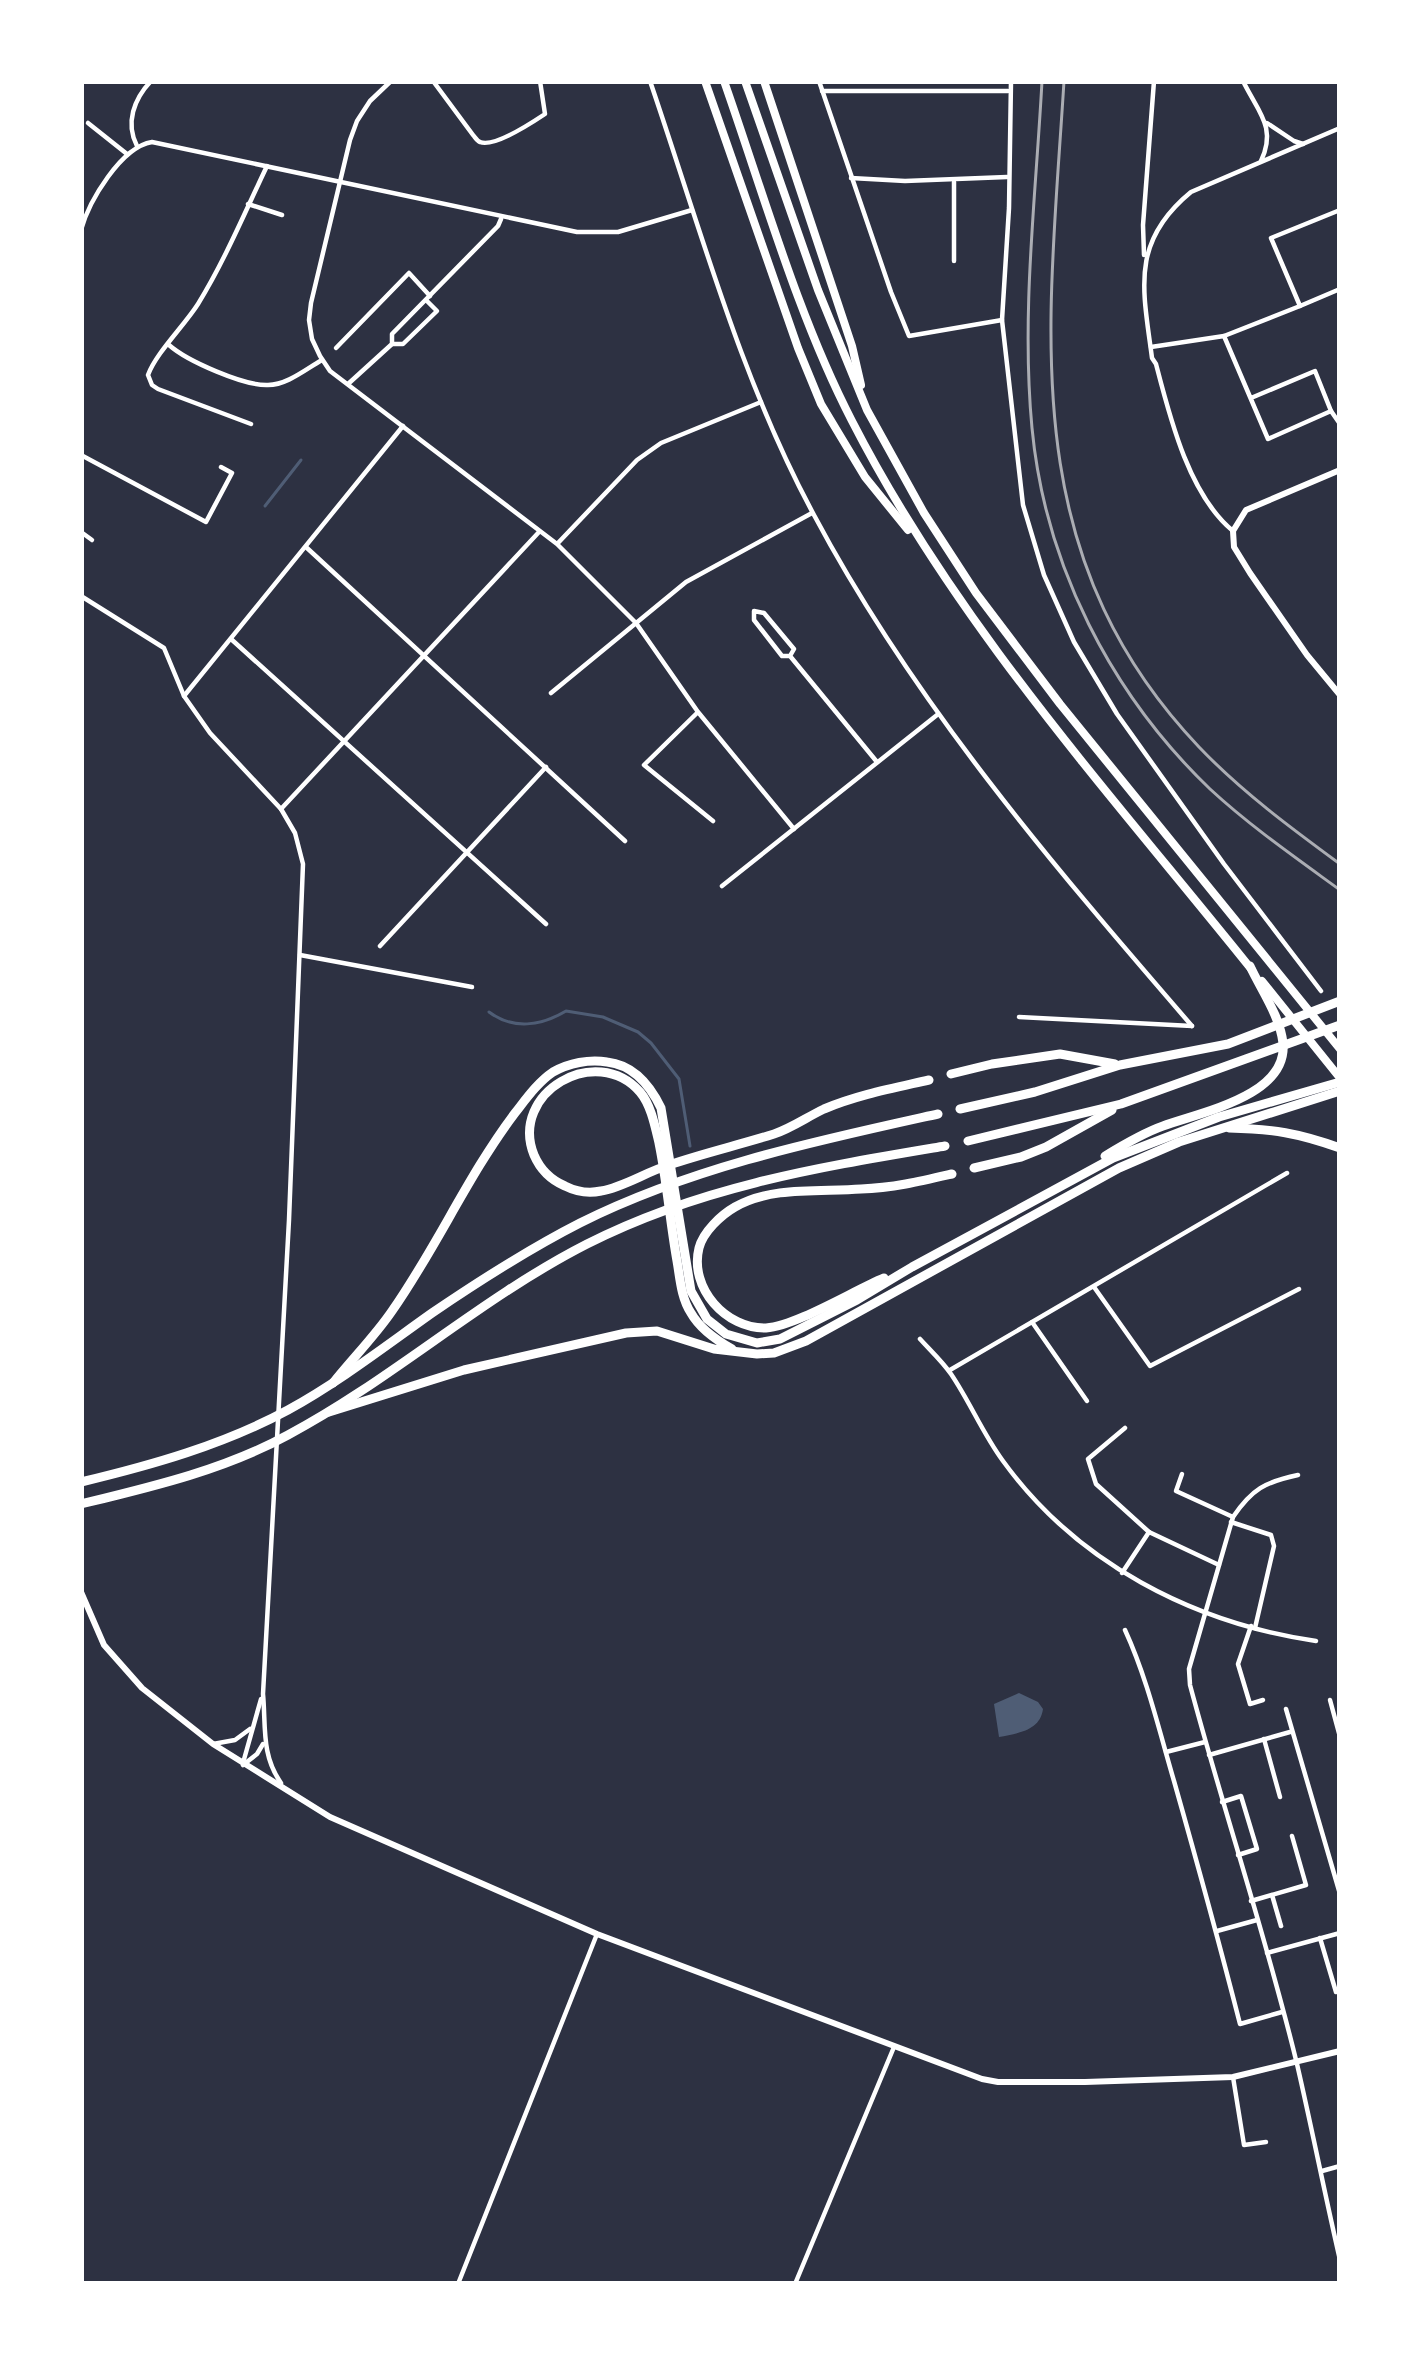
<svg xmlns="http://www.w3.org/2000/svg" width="1421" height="2365" font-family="Raleway,sans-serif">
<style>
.water{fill:#4f5d75}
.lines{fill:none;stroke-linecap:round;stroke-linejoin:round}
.stream{stroke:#4f5d75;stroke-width:3}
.minor{stroke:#fff;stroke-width:4.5}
.tertiary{stroke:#fff;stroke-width:6}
.secondary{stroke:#fff;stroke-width:6}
.trunk{stroke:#fff;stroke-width:8}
.motorway{stroke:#fff;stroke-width:9}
.rail{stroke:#abadb3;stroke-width:3}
</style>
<rect width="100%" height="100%" fill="#2d3142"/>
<!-- water -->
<path class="water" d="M1019,1693l19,9 5,7c-3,22 -25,24 -44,28l-5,-33z"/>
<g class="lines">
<!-- stream -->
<g class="stream">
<path d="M265,506l36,-46"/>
<path d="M489,1012c24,18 52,14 77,-1l37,6 35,15 13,11 28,36 11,67"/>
</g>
<!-- minor -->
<g class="minor">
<path d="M391,81l-21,20 -13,20 -7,19 -39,163 -2,17 3,19 8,17 10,15 227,173 79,79 62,89 96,117"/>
<path d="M433,81l40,54c2,2 4,6 7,7 14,6 53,-20 65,-28l-5,-33"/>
<path d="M650,81c50,146 90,297 164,434 100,188 239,350 378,511"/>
<path d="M819,81l72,211 18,44 93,-16"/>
<path d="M1011,81l-2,127 -7,112 21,185 21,70 30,67 43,72 107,150 97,127"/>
<path d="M1243,81c15,31 34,46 18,80"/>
<path d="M822,91h186"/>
<path d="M88,123l39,31"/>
<path d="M1267,123l27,18 9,3"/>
<path d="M137,146c-12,-23 -3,-47 14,-65"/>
<path d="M851,178l54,3 102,-4"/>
<path d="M954,182v79"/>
<path d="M248,204l34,11"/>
<path d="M1340,210l-69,28 29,68 40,-17"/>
<path d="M81,230c8,-29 40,-83 71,-88l425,90h41l74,-22"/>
<path d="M1144,255l-1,-30 11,-144"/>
<path d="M1224,336l44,103 63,-28 -16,-40 -64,27"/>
<path d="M392,344h11l34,-33 -10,-10"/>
<path d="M169,345c18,16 75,41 99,40 19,0 38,-16 54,-25"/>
<path d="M1151,347l73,-11 76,-30"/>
<path d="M336,348l73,-75 21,23"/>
<path d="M348,384l44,-40v-10l106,-108 3,-7"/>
<path d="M1331,411l9,13"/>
<path d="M251,424l-93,-35 -6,-4 -4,-10c8,-22 36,-49 50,-71 27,-44 47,-92 69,-138"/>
<path d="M81,455l125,67 26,-49 -11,-6"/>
<path d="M1233,531c-44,-36 -63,-113 -77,-167l-4,-6c-9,-69 -22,-116 39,-166l149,-64"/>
<path d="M81,532l11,8"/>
<path d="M558,543l79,-83 24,-17 100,-41"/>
<path d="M307,548l318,293"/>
<path d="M81,596l83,52 20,48 26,37 71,76 14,24 8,31 -14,356 -26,474c3,32 -2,61 18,89"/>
<path d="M231,639l315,285"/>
<path d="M790,656h-8l-28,-36v-9l10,2 30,36 -4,7 87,106"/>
<path d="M551,693l135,-111 126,-69"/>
<path d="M184,696l219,-270"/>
<path d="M697,713l-53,52 69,56"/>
<path d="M281,809l258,-277"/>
<path d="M722,886l215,-171"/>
<path d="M380,946l166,-179"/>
<path d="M300,955l172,32"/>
<path d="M1019,1017l173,9"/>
<path d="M1094,1287l56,79 149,-77"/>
<path d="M1032,1322l55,79"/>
<path d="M920,1339c10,11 22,22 31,35 19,28 32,60 52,87 74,102 190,162 313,180"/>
<path d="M950,1370l337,-197"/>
<path d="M1125,1428l-37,31 8,25 53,48"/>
<path d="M1182,1474l-6,17 57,26"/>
<path d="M1298,1475c-33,7 -46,14 -65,42l-44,152 1,16c34,127 76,251 107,379 15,65 28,131 43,196"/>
<path d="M1231,1522l40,13 3,11 -19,82"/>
<path d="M1122,1573l27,-41 70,33"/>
<path d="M1251,1626l-13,38 12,40 13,-4"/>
<path d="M1125,1630c22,48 34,100 49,151 23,81 45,161 66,243l42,-12"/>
<path d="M1330,1700l10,37"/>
<path d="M1286,1709l54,185"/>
<path d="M1264,1739l16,58"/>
<path d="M213,1744l22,-4 15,-11"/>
<path d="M1166,1752l39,-10"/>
<path d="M1209,1755l81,-23"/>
<path d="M243,1763l18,-64"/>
<path d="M243,1765l14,-11 6,-10"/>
<path d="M1222,1802l19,-6 16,53 -19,6"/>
<path d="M1272,1895l9,31"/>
<path d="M1251,1901l55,-16 -14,-49"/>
<path d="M1217,1931l40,-11"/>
<path d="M1320,1938l16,54"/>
<path d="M1267,1953l73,-20"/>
<path d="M1233,2077l11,68 22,-3"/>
<path d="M1322,2171l18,-5"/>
<path d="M458,2284l139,-350"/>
<path d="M795,2284l99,-237"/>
</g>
<!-- tertiary -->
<path class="tertiary" d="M1340,470l-94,40 -13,21 1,16 16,26 57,82 33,40"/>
<!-- secondary -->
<path class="secondary" d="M81,1592l23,53 38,43 71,56 117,73 267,117 385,145 16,3h87l148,-5 107,-26"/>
<!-- trunk -->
<g class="trunk">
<path d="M705,81l93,267 23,56 44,73 43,53"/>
<path d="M724,81c39,111 74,236 128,340 104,203 258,372 400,549"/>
<path d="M745,81l73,209 49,120 57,103 52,80 84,111 280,345"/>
<path d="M764,81l88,265 9,39"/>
<path d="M1262,981l78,97"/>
</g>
<!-- motorway -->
<g class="motorway">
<path d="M951,1074l41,-10 68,-10 55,10"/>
<path d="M960,1109l75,-17 85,-27 108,-21 112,-43"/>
<path d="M1229,1128c44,1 69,5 111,20"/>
<path d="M968,1141l153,-37 219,-79"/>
<path d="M1105,1156c18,-11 38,-23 58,-30 38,-14 125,-30 120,-83 -3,-27 -22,-53 -33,-77"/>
<path d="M974,1168l47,-11 25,-10 66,-37"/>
<path d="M884,1278c-31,13 -88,48 -118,50 -40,1 -77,-40 -67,-80 4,-16 22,-33 36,-41 36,-21 86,-15 126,-18 32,-1 61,-8 91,-15"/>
<path d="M732,1349c-16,-9 -32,-20 -41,-36 -10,-15 -11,-35 -14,-52 -7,-39 -10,-79 -18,-118 -4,-17 -8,-38 -19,-51 -44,-50 -131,1 -106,63 6,14 17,25 31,31 12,6 23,8 36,5 23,-4 45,-19 68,-26 35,-12 70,-20 105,-31 18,-6 33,-17 50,-25 33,-14 70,-21 105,-29"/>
<path d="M333,1383c19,-24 42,-47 59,-72 45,-64 76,-136 123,-198 11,-14 23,-31 38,-41 16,-9 36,-13 54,-10 27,3 43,23 54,46l30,183 16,28 19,15 31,9 23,-4 77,-39 55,-33 201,-109 106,-41 121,-35"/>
<path d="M329,1412l135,-42 162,-37 31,-2 57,18 43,5 17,-1 32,-12 313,-173 60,-26 161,-51"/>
<path d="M81,1482c71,-17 142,-37 207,-72 51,-28 96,-63 144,-97 47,-32 97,-64 148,-90 112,-56 236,-82 358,-109"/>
<path d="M81,1504c70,-17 143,-34 207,-69 105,-56 193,-137 299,-191 114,-58 234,-77 358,-98"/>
</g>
<!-- rail -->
<g class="rail">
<path d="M1042,81c-6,114 -21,232 -10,347 13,137 79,266 178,361 40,37 86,69 130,101"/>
<path d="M1064,81c-15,246 -51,470 135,666 43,45 92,81 141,117"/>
</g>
</g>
<!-- border -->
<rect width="1421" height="2365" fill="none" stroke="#ffffff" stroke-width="168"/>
</svg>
